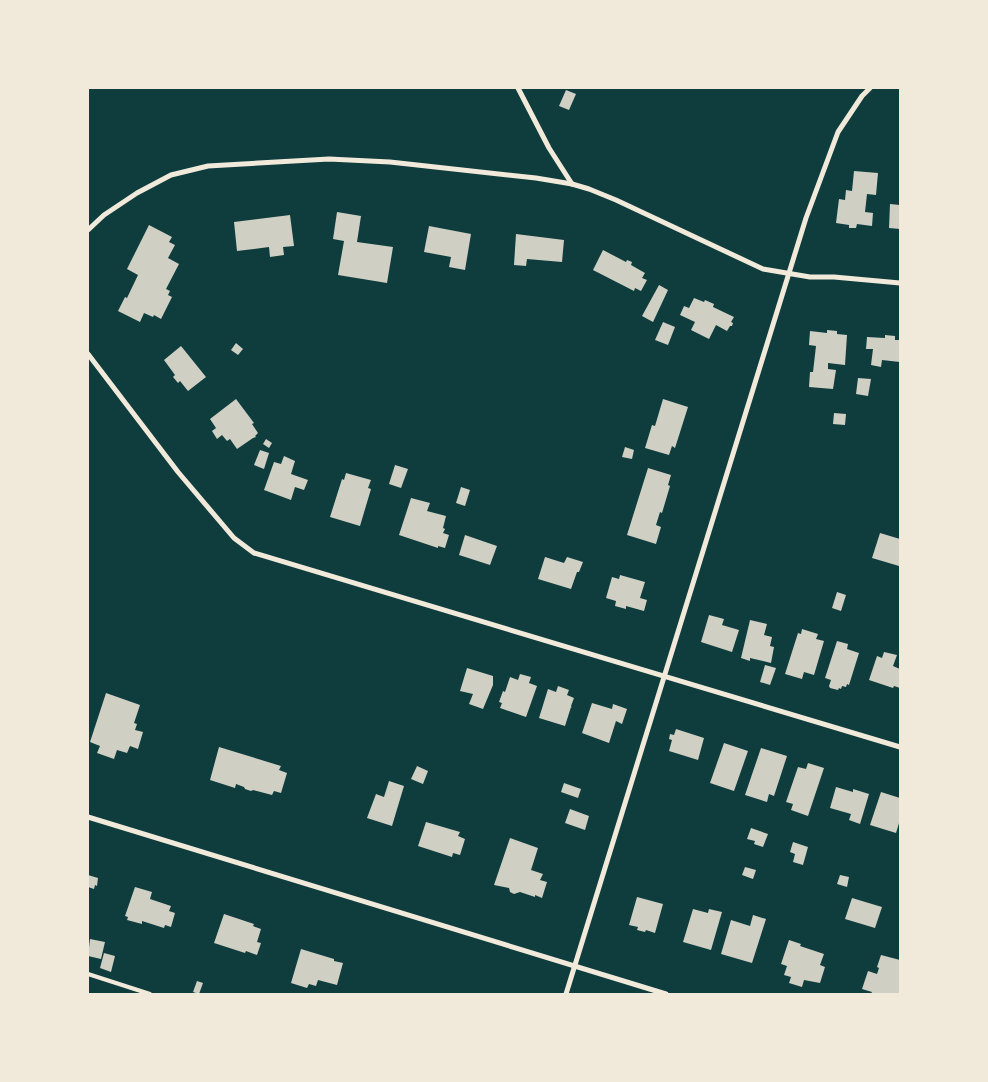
<svg xmlns="http://www.w3.org/2000/svg" width="988" height="1082" font-family="'Golos Text',sans-serif">
<style>
.building{fill:#cfcfc3}
.lines{fill:none;stroke-linecap:round;stroke-linejoin:round}
.service{stroke:#f1e9da;stroke-width:4}
.minor{stroke:#f1e9da;stroke-width:5}
</style>
<rect width="100%" height="100%" fill="#0f3d3e"/>
<!-- building -->
<g class="building">
<path d="M566,90l10,4 -7,16 -10,-4z"/>
<path d="M854,171l24,2 -2,22 -9,-1 -2,18 8,1 -1,13 -15,-2 -1,4h-7v-3l-13,-2 3,-24 6,1 1,-10 6,1z"/>
<path d="M890,204l10,1v24l-11,-1z"/>
<path d="M337,212l24,4 -4,26 36,5 -6,36 -49,-8 6,-34 -11,-2z"/>
<path d="M290,215l4,31 -11,1 1,8 -14,2 -1,-10 -32,4 -3,-29z"/>
<path d="M149,225l23,12 -3,5 6,3 -7,13 11,6 -13,25 4,2 -2,4 4,2 -11,22 -7,-4 -1,2 -9,-4 -4,9 -22,-11 7,-14 2,1 11,-23 -11,-6z"/>
<path d="M429,226l42,8 -6,36 -16,-3 2,-10 -27,-5z"/>
<path d="M516,234l48,6 -2,22 -35,-3 -1,7 -12,-1z"/>
<path d="M603,250l23,12 1,-2 5,2 -1,3 14,8 -3,5 5,2 -6,11 -6,-3 -1,3 -41,-21z"/>
<path d="M659,285l9,5 -15,32 -11,-6z"/>
<path d="M694,298l10,4 1,-2 9,4 -1,3 21,10 -3,5 2,1 -1,3h-2l-3,5 -11,-6 -7,14 -18,-9 4,-8 -15,-7 4,-9 5,2z"/>
<path d="M663,322l12,5 -7,18 -13,-5z"/>
<path d="M827,330l10,1v3l10,1 -2,30 -17,-2v6l8,1 -3,19 -24,-2 1,-15h3l3,-26 -7,-1 1,-14 17,2z"/>
<path d="M885,335l10,1v4h5v22l-18,-2 -1,7 -10,-2 2,-16h-7l1,-12 18,1z"/>
<path d="M236,343l7,6 -5,6 -7,-5z"/>
<path d="M181,346l25,31 -18,14 -8,-10 -2,2 -5,-6 2,-2 -11,-15z"/>
<path d="M858,378l13,1 -3,17 -12,-2z"/>
<path d="M236,399l18,24 -2,1 6,9 -3,3 1,1 -3,1 -16,11 -7,-10 -3,2 -5,-6 -5,4 -5,-8 4,-3 -6,-9z"/>
<path d="M663,399l25,8 -13,41 -3,-2 -3,9 -24,-7 7,-23 3,1z"/>
<path d="M834,413l12,1 -1,11 -12,-1z"/>
<path d="M266,439l6,4 -3,5 -6,-4z"/>
<path d="M625,447l9,3 -2,9 -10,-2z"/>
<path d="M260,450l9,3 -5,16 -10,-4z"/>
<path d="M284,456l11,5 -4,13 17,6 -4,10 -9,-3 -4,13 -27,-10 10,-28 7,2z"/>
<path d="M395,465l13,4 -7,19 -12,-4z"/>
<path d="M648,468l23,7 -3,10 2,1 -8,27 -2,-1 -4,13 5,2 -5,17 -29,-9z"/>
<path d="M346,473l25,7 -3,8 3,1 -11,37 -30,-9 12,-38 2,1z"/>
<path d="M461,487l9,3 -5,16 -9,-3z"/>
<path d="M411,498l19,5 -3,8 19,5 -3,12 2,1 -2,4 6,2 -4,13 -7,-2v2l-39,-13z"/>
<path d="M880,533l20,6v20l-1,7 -27,-8z"/>
<path d="M465,535l32,11 -7,19 -31,-10z"/>
<path d="M545,557l19,6 3,-6 16,5 -4,10h-2l-6,17 -33,-10z"/>
<path d="M620,575l25,7 -5,16 7,2 -3,11 -18,-5v3l-11,-3 1,-5 -10,-3 6,-21 7,2z"/>
<path d="M837,592l9,3 -5,16 -9,-3z"/>
<path d="M709,615l15,4 -2,6 17,5 -7,22 -31,-10z"/>
<path d="M750,620l17,4 -3,11 8,2 -2,9 4,1 -3,16 -21,-5v3l-9,-3z"/>
<path d="M802,629l16,5 -2,5 8,2 -10,34 -10,-3 -2,7 -17,-5 13,-41 3,1z"/>
<path d="M837,641l11,3 -1,5 12,4 -10,32 -2,-1 -1,3 -4,-1 -1,3 -2,-1 -1,2 -8,-2 -1,-2 2,-6 -6,-2z"/>
<path d="M884,652l13,3 -4,11 7,3v19l-6,-2 -1,2 -24,-8 8,-24 5,2z"/>
<path d="M765,665l11,3 -6,17 -10,-3z"/>
<path d="M467,668l26,8v9l-10,24 -14,-5 4,-10 -13,-3z"/>
<path d="M520,674l11,3 -2,6 8,3 -11,31 -26,-9 2,-5 -3,-1 4,-11 2,1 5,-15 8,3z"/>
<path d="M558,686l11,4 -2,5 7,3 -3,8 1,2 -1,-1 -6,19 -26,-8 9,-29 8,3z"/>
<path d="M106,693l34,12 -6,18 3,1 -2,6 8,2 -5,17 -8,-3 -3,7 -10,-3 -3,9 -17,-6 3,-7 -10,-4z"/>
<path d="M592,703l20,6 1,-5 14,5 -5,15 -6,-3 -7,22 -27,-10z"/>
<path d="M676,729l28,9 -6,22 -29,-9 3,-11 -3,-1 1,-5 4,1z"/>
<path d="M724,743l24,8 -14,40 -24,-8z"/>
<path d="M219,747l62,19 -2,4 8,3 -6,20 -7,-2 -2,4 -19,-5 -2,1 -6,-2 -1,-2 -8,-3 -1,4 -25,-8z"/>
<path d="M761,748l26,8 -13,40 -5,-2 -2,8 -22,-7z"/>
<path d="M808,763l16,5 -16,48 -17,-6 2,-6 -7,-2 12,-35 8,2z"/>
<path d="M417,766l11,5 -5,13 -12,-5z"/>
<path d="M389,781l15,5 -12,40 -25,-8 9,-24 8,3z"/>
<path d="M564,783l17,6 -3,9 -17,-6z"/>
<path d="M836,787l17,5v-3l16,5 -9,30 -11,-4 2,-6 -21,-6z"/>
<path d="M881,792l19,6v22l-4,13 -26,-8z"/>
<path d="M570,809l19,7 -4,14 -20,-7z"/>
<path d="M426,822l34,10 -2,4 7,3 -5,16 -7,-2 -1,4 -34,-11z"/>
<path d="M751,828l17,6 -5,13 -9,-3 1,-3 -8,-2z"/>
<path d="M510,838l28,10 -7,22 12,4 -3,6 7,2 -5,16 -7,-3v2l-15,-5 -6,2 -4,-2 -1,-4 -15,-3z"/>
<path d="M793,842l15,5 -5,18 -10,-3 2,-8 -5,-2z"/>
<path d="M745,867l11,3 -3,9 -11,-4z"/>
<path d="M88,875l10,3 -1,8 -2,-1 -1,4 -6,-2z"/>
<path d="M840,875l9,2 -2,10 -10,-3z"/>
<path d="M135,887l17,5 -2,7 21,7 -2,5 6,2 -4,14 -6,-2 -1,3 -22,-7v3l-15,-4 1,-3 -3,-1z"/>
<path d="M637,897l26,7 -8,29 -9,-3 -1,2 -8,-2 1,-3 -9,-2z"/>
<path d="M852,898l30,9 -7,21 -30,-9z"/>
<path d="M693,909l15,4 1,-4 13,3 -11,38 -28,-8z"/>
<path d="M224,914l30,10 -1,2 8,3 -4,13 4,1 -4,12 -11,-4 -1,2 -31,-10z"/>
<path d="M753,915l13,4 -14,44 -31,-9 10,-34 19,6z"/>
<path d="M90,939l15,3 -4,17 -13,-3z"/>
<path d="M789,940l12,4 -1,2 24,8 -4,11 5,2 -5,16 -16,-3 -2,7 -13,-4 2,-6 -7,-2 3,-9 -6,-2z"/>
<path d="M301,949l33,10v2l9,2 -6,22 -19,-5 -2,6 -7,-2 -2,4 -16,-5z"/>
<path d="M104,953l11,3 -4,16 -11,-4z"/>
<path d="M881,955l19,5v34h-29l1,-2 -10,-3 6,-18 9,3 2,-6 -2,-1z"/>
<path d="M197,981l6,2 -4,11 -6,-2z"/>
</g>
<g class="lines">
<!-- service -->
<path class="service" d="M88,974l62,20"/>
<!-- minor -->
<g class="minor">
<path d="M518,88l31,60 23,36"/>
<path d="M88,230l16,-15 33,-22 34,-18 37,-9 121,-7 61,3 146,16 36,6 17,5 27,11 147,69 47,8h24l66,6"/>
<path d="M88,354l90,118 56,66 20,15 646,194"/>
<path d="M88,817l578,177"/>
<path d="M566,994l240,-776 32,-86 24,-36 8,-8"/>
</g>
</g>
<!-- border -->
<rect width="988" height="1082" fill="none" stroke="#f1e9da" stroke-width="178"/>
</svg>
